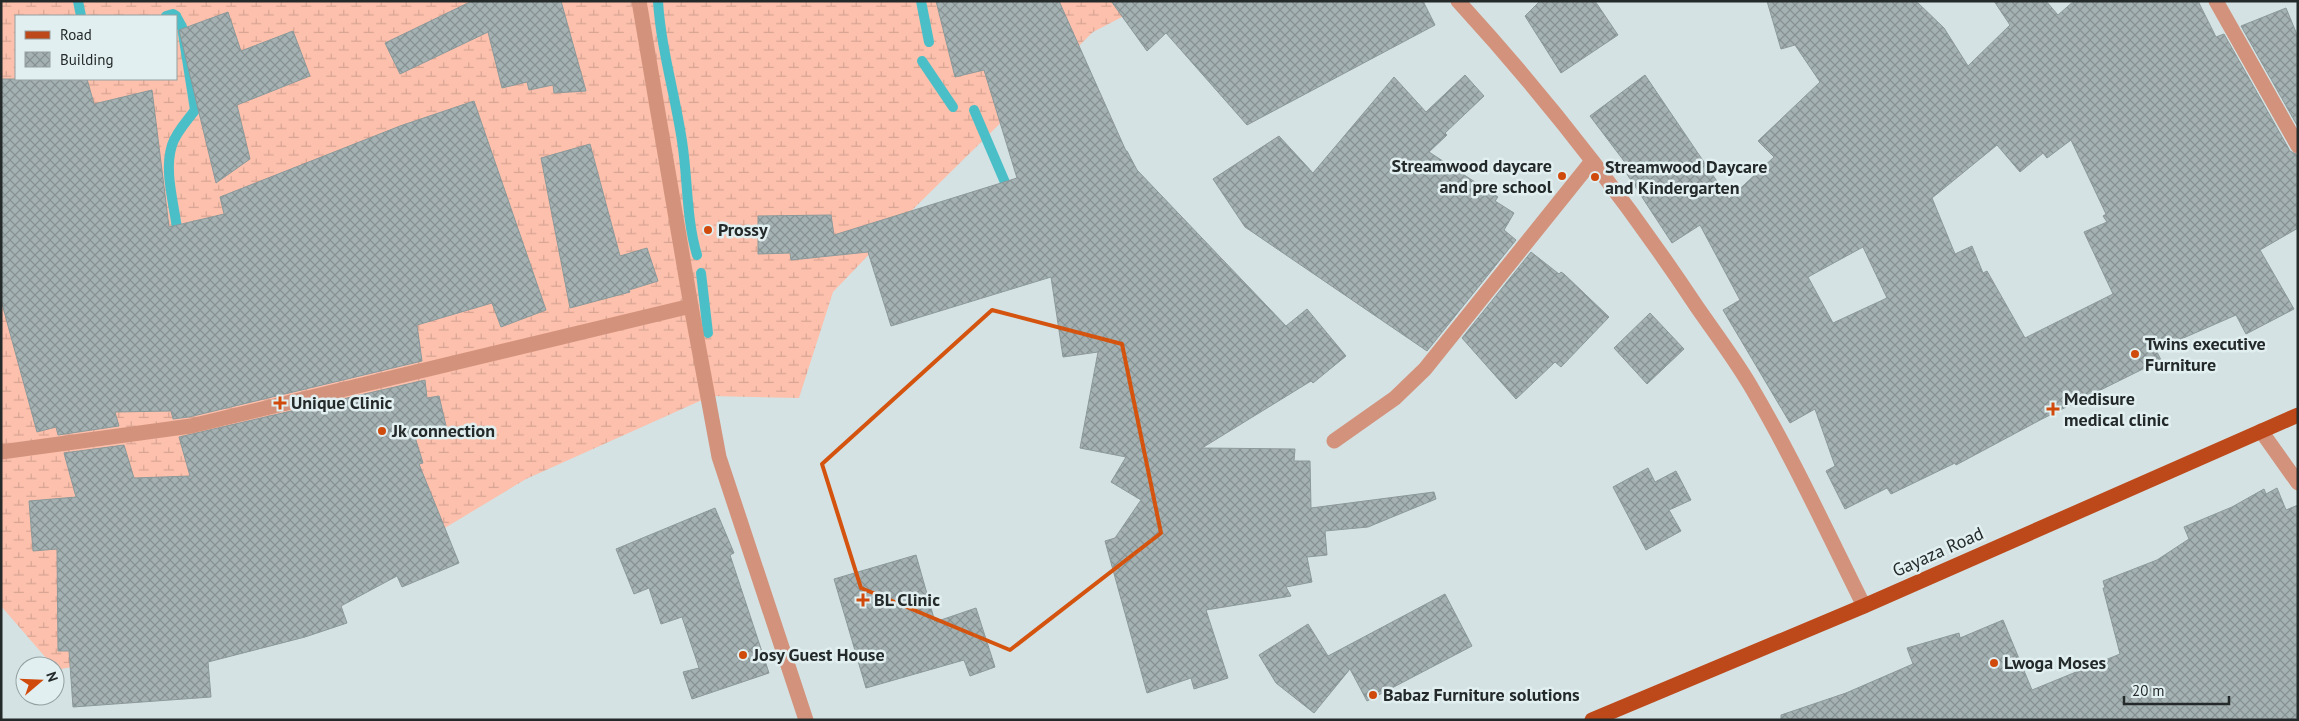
<svg xmlns="http://www.w3.org/2000/svg" width="2299" height="721" font-family="'PT Sans',sans-serif">
<style>
.wetland{fill:url(#wetland-marsh);fill-rule:evenodd}
.lines{fill:none;stroke-linecap:round;stroke-linejoin:round}
.stream{stroke:#4bbfc8;stroke-width:10}
.building{fill:url(#building-cross-hatch);stroke:#8c999a;fill-rule:evenodd}
.street{stroke:#d3927c;stroke-width:15}
.primary{stroke:#bd4819;stroke-width:15}
.marked{fill:none;stroke:#d4540f;stroke-width:4;stroke-linejoin:round}
.poi-dot{fill:#d04a0c;stroke:#e1eff0;stroke-width:2}
.labels{text-anchor:middle;stroke-width:5;stroke-linejoin:round;paint-order:stroke}
.poi-label{font-size:18px;font-weight:bold;fill:#242929;stroke:#e1eff0;text-anchor:start}
.street-label{font-size:18px;fill:#242929;stroke:#e1eff0}
</style>
<defs>
<pattern id="wetland-marsh" width="20" height="14" patternUnits="userSpaceOnUse" patternTransform="scale(1.25)"><rect width="20" height="14" fill="#fcc0ac"/><path d="M1 5h8M5 5V1M11 12h8M15 12V8" fill="none" stroke="#d8a594"/></pattern>
<pattern id="building-cross-hatch" width="8" height="8" patternUnits="userSpaceOnUse" patternTransform="scale(1.25)"><rect width="8" height="8" fill="#a5b2b3"/><path d="M0 0l8 8M0 8l8-8" fill="none" stroke="#869192"/></pattern>
</defs>
<rect width="100%" height="100%" fill="#d4e2e3"/>
<!-- wetland -->
<path class="wetland" d="M1,1h1152l-60,31 -188,185 -72,75 -34,106 -88,-2 -185,83 -174,105 -178,63 -118,23 -1,-4h-2l-52,-60zM16,16h160v63h-160z"/>
<g class="lines">
<!-- stream -->
<g class="stream">
<path d="M78,1l3,15"/>
<path d="M658,1c3,48 17,93 24,140 6,38 4,77 15,114"/>
<path d="M921,1l8,41"/>
<path d="M166,16l7,-2 3,2"/>
<path d="M176,16l6,11 13,83c-8,11 -19,22 -23,35 -9,29 4,63 6,93"/>
<path d="M922,61l31,46"/>
<path d="M974,110l36,84"/>
<path d="M701,273l7,60"/>
</g>
</g>
<!-- building -->
<g class="building">
<path d="M472,1h89l25,90 -32,2 -1,-8 -24,5 -2,-8 -25,6 -14,-56 -88,42 -15,-31z"/>
<path d="M936,1h123l67,150h1l10,19 149,156 21,-17 39,47 -33,27 -2,-2 -109,67 93,1 -1,12h16l1,47 123,-16 2,7 -68,28 -43,4 2,24 -20,2 5,25 -26,5 5,9 -85,14 22,68 -34,11 -3,-11 -44,15 -42,-152 10,-3 26,-38 -30,-18 15,-25 -46,-9 18,-96 -35,5 -12,-80 -160,49 -23,-74 -77,8 -1,-7 -32,1v-38l73,-1 3,20 183,-57 -33,-108 -29,7z"/>
<path d="M1111,1h312l12,24 -188,100 -81,-92 -19,18z"/>
<path d="M1540,1h55l23,34 -57,38 -36,-57z"/>
<path d="M1767,1h149l28,27 24,38 42,-41 -16,-24h52l12,14 16,-14h124l18,36 8,-3 66,117 8,4v73l-38,22 34,59 -48,25 -10,-19 -80,35 5,10 -119,59 -86,46 -1,-2 -64,31 -4,-6 -42,21 -19,-38 9,-5 -20,-57 -25,14 -67,-113 17,-10 -40,-75 -28,18 -49,-75 4,-3 -37,-49 55,-41 84,124 45,-42 -16,-16 62,-59 -25,-37 -14,4zM2071,140l35,74 -3,2 4,6 -23,10 29,62 -88,44 -38,-67 -4,2 -11,-27 -17,8 -23,-56 65,-53 23,27 23,-19 4,5zM1863,247l24,51 -54,25 -25,-46z"/>
<path d="M2286,8l12,29v90l-57,-101z"/>
<path d="M228,12l13,39 52,-20 17,45 -73,29 13,54 -34,24 -37,-153z"/>
<path d="M1465,75l19,21 -39,37 2,2 -18,17 69,45 -3,4 19,12 -10,17 12,10 -89,111 -182,-124 -32,-48 66,-43 34,37 81,-96 32,35z"/>
<path d="M1,79h86l7,25 58,-14 17,137 55,-13 -4,-17 180,-71 74,-25 72,209 -45,17 -9,-24 -75,22 5,36 -233,56 -16,2 -2,-8 -56,1 4,14 -61,9 -2,-8 -19,5 -36,-132z"/>
<path d="M590,144l30,112 27,-8 11,33 -29,9 1,2 -60,16 -29,-150z"/>
<path d="M1531,252l28,22 2,-2 3,2 45,43 -48,50 -6,-5 -39,37 -54,-61z"/>
<path d="M1650,313l34,36 -37,35 -33,-36z"/>
<path d="M425,380l2,18 12,-2 8,34 -32,7 8,26 -4,1 40,99 -57,24 -5,-11 -56,30 6,17 -42,14 -97,25 3,35 -138,10 -4,-56h-11l-1,-102 -24,2 -4,-50 47,-4 -12,-44 60,-8 10,33 56,-2 -11,-39z"/>
<path d="M1648,468l7,14 21,-11 15,29 -22,10 12,21 -35,19 -33,-63z"/>
<path d="M2277,488l9,22 12,-5v215h-517v-5l65,-22 67,-29 -6,-16 52,-15 1,5 43,-18 29,70 88,-36 -17,-66h2l-2,-7 54,-21 32,-21 -5,-12 48,-20 32,-18 2,5z"/>
<path d="M715,508l19,45 -4,2 39,118 -77,26 -9,-27 16,-4 -17,-51 -21,7 -12,-36 -15,6 -18,-45z"/>
<path d="M916,555l19,67 41,-14 19,59 -25,9 -6,-16 -98,28 -32,-109z"/>
<path d="M1445,594l27,52 -105,55 -17,-32 -36,44 -38,-30 -17,-28 49,-31 20,32z"/>
</g>
<g class="lines">
<!-- street -->
<g class="street">
<path d="M639,1l52,305"/>
<path d="M1458,1c87,95 168,199 239,306 18,26 37,51 53,78 42,71 77,147 114,221"/>
<path d="M2216,1l82,145"/>
<path d="M2261,431l37,52"/>
<path d="M1334,441l61,-43 30,-29 167,-208"/>
<path d="M1,452l190,-26 500,-120 28,151 87,263"/>
</g>
<!-- primary -->
<path class="primary" d="M1592,720l272,-114 434,-191"/>
</g>
<!-- marked area -->
<path class="marked" d="M992,310l130,34 39,189 -151,117 -149,-62 -39,-124z"/>
<!-- markers -->
<g class="poi-dot">
<circle cx="1562" cy="176" r="5"/>
<circle cx="1595" cy="177" r="5"/>
<circle cx="708" cy="230" r="5"/>
<circle cx="2135" cy="354" r="5"/>
<path d="M277.5 395.5h5v5h5v5h-5v5h-5v-5h-5v-5h5z"/>
<path d="M2050.5 401.5h5v5h5v5h-5v5h-5v-5h-5v-5h5z"/>
<circle cx="382" cy="431" r="5"/>
<path d="M860.5 592.5h5v5h5v5h-5v5h-5v-5h-5v-5h5z"/>
<circle cx="743" cy="655" r="5"/>
<circle cx="1994" cy="663" r="5"/>
<circle cx="1373" cy="695" r="5"/>
</g>
<g class="labels">
<!-- poi labels -->
<g class="poi-label">
<text x="1552" y="172" text-anchor="end">Streamwood daycare<tspan x="1552" dy="21">and pre school</tspan></text>
<text x="1605" y="173">Streamwood Daycare<tspan x="1605" dy="21">and Kindergarten</tspan></text>
<text x="718" y="236">Prossy</text>
<text x="2145" y="350">Twins executive<tspan x="2145" dy="21">Furniture</tspan></text>
<text x="2064" y="405">Medisure<tspan x="2064" dy="21">medical clinic</tspan></text>
<text x="291" y="409">Unique Clinic</text>
<text x="392" y="437">Jk connection</text>
<text x="874" y="606">BL Clinic</text>
<text x="753" y="661">Josy Guest House</text>
<text x="2004" y="669">Lwoga Moses</text>
<text x="1383" y="701">Babaz Furniture solutions</text>
</g>
<!-- street labels -->
<g class="street-label">
<text transform="translate(1938 552) rotate(-24)" y="6">Gayaza Road</text>
</g>
</g>
<!-- border -->
<rect width="2299" height="721" fill="none" stroke="#242929" stroke-width="5"/>
<!-- legend -->
<rect x="15" y="15" width="162" height="65" fill="#e1eff0" stroke="#95a0a0"/>
<rect x="25" y="31" width="25" height="8" fill="#bd4819" stroke="#95a0a0"/>
<text x="60" y="40" font-size="15" fill="#242929">Road</text>
<rect x="25" y="52" width="25" height="15" fill="url(#building-cross-hatch)" stroke="#95a0a0"/>
<text x="60" y="65" font-size="15" fill="#242929">Building</text>
<!-- north arrow -->
<g transform="translate(40 681) rotate(71)"><circle r="24" fill="#e1eff0" stroke="#95a0a0"/>
<path d="M0-4L9 19L0 12L-9 19Z" fill="#d04a0c"/>
<text y="-8" font-size="14" font-weight="bold" text-anchor="middle" fill="#242929">N</text>
</g>
<!-- scale -->
<path d="M2124 696v8h105v-8" fill="none" stroke="#242929" stroke-width="2.5"/>
<text x="2132" y="696" font-size="15" fill="#242929" stroke="#e1eff0" stroke-width="4" paint-order="stroke">20 m</text>
</svg>
